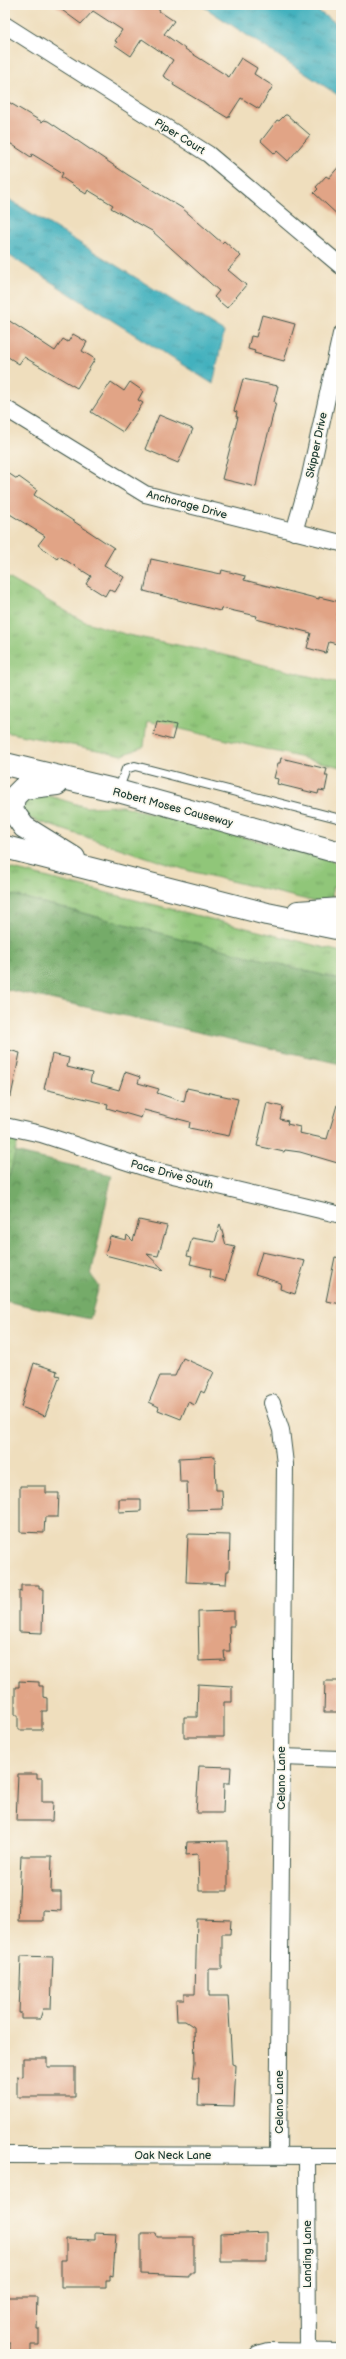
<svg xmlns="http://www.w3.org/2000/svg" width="346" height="2359" font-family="'Balsamiq Sans',sans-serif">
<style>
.grass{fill:url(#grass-tufts);stroke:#588256}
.forest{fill:url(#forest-crowns);stroke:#4a744e}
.park{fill:url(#park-dots);stroke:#588256}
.water{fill:url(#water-ripples);stroke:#307779}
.building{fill:#e1a486}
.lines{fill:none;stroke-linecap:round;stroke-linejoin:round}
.service-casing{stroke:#3e5549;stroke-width:10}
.minor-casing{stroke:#3e5549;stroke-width:18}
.motorway-casing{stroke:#3e5549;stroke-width:24}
.service{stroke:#fff;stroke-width:8}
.minor{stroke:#fff;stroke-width:16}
.motorway{stroke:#fff;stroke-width:22}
.labels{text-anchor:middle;stroke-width:3.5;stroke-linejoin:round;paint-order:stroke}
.street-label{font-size:11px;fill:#1f3d34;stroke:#fbf7ec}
</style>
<defs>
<pattern id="grass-tufts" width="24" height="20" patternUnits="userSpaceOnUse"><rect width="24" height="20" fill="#90c679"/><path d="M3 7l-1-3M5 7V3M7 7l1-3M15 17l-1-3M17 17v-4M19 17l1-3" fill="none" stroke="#75a264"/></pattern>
<pattern id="forest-crowns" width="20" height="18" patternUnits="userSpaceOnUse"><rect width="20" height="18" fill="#74ab69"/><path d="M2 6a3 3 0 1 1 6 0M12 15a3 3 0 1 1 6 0" fill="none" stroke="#5f8c57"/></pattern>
<pattern id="park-dots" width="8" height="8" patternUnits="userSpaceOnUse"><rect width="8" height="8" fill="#90c679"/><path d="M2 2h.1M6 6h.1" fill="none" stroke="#75a264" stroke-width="1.8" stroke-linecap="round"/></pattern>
<pattern id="water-ripples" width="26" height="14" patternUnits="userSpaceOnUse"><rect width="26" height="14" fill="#42b1be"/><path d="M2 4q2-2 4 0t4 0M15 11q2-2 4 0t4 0" fill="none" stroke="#37919b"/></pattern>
</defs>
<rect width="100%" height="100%" fill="#fbf7ec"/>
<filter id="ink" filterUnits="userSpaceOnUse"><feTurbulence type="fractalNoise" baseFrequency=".025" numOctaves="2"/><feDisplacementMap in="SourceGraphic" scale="8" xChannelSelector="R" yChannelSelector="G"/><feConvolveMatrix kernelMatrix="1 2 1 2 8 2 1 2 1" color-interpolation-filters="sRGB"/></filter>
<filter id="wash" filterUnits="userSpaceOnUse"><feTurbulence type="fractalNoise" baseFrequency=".012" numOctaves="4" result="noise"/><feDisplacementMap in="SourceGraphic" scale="16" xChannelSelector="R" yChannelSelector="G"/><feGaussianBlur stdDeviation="0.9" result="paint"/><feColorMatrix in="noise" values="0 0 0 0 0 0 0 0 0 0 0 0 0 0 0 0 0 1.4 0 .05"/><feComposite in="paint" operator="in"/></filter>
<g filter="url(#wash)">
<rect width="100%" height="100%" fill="#efdebd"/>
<!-- grass -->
<g class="grass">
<path d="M5,576l78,45 45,14 84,17 129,32v83l-194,-46 -3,25 -21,9 -118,-23z"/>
<path d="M33,791l53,16 36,-1 210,54 9,9v20l-9,-2 1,16 -5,2 -142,-35 -158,-52 -8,-6 4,-17z"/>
<path d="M5,867l336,85v28l-336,-87z"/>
</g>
<!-- forest -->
<g class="forest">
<path d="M5,893l336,87v84l-336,-75z"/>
<path d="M15,1152l97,23 -21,100 8,11 -9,33 -85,-18v-109z"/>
</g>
<!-- park -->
<path class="park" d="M5,1138l13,3 -13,51z"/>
<!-- water -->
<g class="water">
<path d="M201,5h107l33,21v71z"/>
<path d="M5,197l219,135 -11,52 -208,-131z"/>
</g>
<g id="blocks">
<!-- building -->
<g class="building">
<path d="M55,5h105l-1,6 15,10 -10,13 24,17 41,26 12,-19 16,10 -3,6 19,12 -14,23 -18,-11 -13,20 -55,-33 1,-2 -11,-7 10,-16 -31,-21 -11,17 -16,-11 2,-3 -2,-1 7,-11 -29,-19 -12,13z"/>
<path d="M5,100l37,22 2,-2 4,1 80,54 54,33 40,35 2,-2 17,15 -13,14 18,15 -19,23 -13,-11 5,-6 -67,-60 -41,-23 2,-3 -25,-15 -2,4 -25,-17 2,-4 -31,-19 -1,3 -26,-17z"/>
<path d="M285,115h2l23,20 -22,26 -11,-10 -2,3 -14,-13 16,-21 2,1z"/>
<path d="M341,164v54l-27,-25 4,-4 -2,-2 10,-11 3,2z"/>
<path d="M262,315l33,9 -11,37 -30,-8 1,-2 -7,-2 3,-13 5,1z"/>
<path d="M5,318l50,33 8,-12 5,3 5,-8 14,8 -5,9 13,8 -18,29 -53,-31 -5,7 -14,-9z"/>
<path d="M243,379l35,7 -4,16 2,1 -16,62 -4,22 -34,-8 16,-62h-2l1,-5 -3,-1z"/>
<path d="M111,382l13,9 6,-9 13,9 -5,9 5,3 -20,29 -32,-20z"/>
<path d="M159,415l34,14 -15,34 -33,-14z"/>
<path d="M5,471l12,8 2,-2 18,13 -3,5 80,53 -10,17 20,12 -9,15 -6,-3 -4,7 -19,-12 5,-8 -32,-20 -2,3 -19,-14 7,-9 -40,-25z"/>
<path d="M151,559l70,15 1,-4 23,6 -1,4 75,19v-2l21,5 -4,18 5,1v24l-12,-3 -3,11 -19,-5 4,-15 -55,-14 1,-3 -36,-8 -1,3 -76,-20z"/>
<path d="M157,721l19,4 -4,15 -18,-5z"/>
<path d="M281,758l46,11 -2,7h3l-3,15 -6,-1 -1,4 -41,-10 1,-5 -4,-1 4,-15h2z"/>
<path d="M5,1049l15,4 -9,43h-6z"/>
<path d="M52,1054l17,4 -2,9 25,6 -2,9 29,8 6,-18 15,5 -2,6 21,6 -2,4 27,9 3,-14 51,11 -9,37 -40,-8 1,-6 -46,-12 -3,8 -34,-10 1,-4 -64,-15z"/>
<path d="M267,1103l16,4 -3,12 8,2 -1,3 13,3 -1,6 28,6 10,-34h4v59l-41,-12 -15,-2 -1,2 -27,-6z"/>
<path d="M139,1220l28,6 -9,30 -11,-2 17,16 -59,-15 5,-19 16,4 1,-5 6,6z"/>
<path d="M220,1224l6,21 9,2 -10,34 -15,-4 1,-8 -21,-5 2,-7 -5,-1 5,-18 23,4z"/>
<path d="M262,1252l43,9 -10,33 -15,-5 1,-6 -26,-8z"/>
<path d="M335,1257l6,1v46l-15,-3z"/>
<path d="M183,1358l31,14 -10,21 -3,-2 -6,14 -7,-3 -7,17 -23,-9 1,-3 -10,-5 11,-26h15z"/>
<path d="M34,1363l23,8 -1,4 4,1 -15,40 -24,-9z"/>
<path d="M215,1456l1,34h6l1,19 -35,1 -1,-28h-7l-1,-24z"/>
<path d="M20,1486h26v7h13l-1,24h-13l-1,16 -24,-1z"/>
<path d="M119,1499h22v12l-22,1z"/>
<path d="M188,1534l42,1 -1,36h-2l-1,13 -40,-2z"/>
<path d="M21,1585h18v4h4l-1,44 -23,-1v-41l2,1z"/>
<path d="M234,1611v15h-5l1,25h-6l1,9 -26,1 -1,-49z"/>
<path d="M19,1681l20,1v4h4v11l4,1v13h-5v19h-24v-15h-3v-28h4z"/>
<path d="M325,1681h16v31h-17z"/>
<path d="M198,1684l34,2v16h-8v35h-40v-20h13z"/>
<path d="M199,1766l32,1 -1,16h-6l-1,30h-27z"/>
<path d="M18,1774h19v4h5v24h11l-1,19h-36z"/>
<path d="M228,1841v50h-29l-1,-37 -12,1 1,-13z"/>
<path d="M21,1856h31l-1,36h10v19l-18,-1v11h-25z"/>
<path d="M197,1919l34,1 -1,14h-8v35h-13v27h19l4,68 4,1 -2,41 -36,-1 1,-27h-6l2,-15 -1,-36 -9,-6h-8l-1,-21h8v-6h11z"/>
<path d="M21,1956l32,1 -2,52h-8l-3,10h-19v-6h-2z"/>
<path d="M23,2058h24v9h28v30h-58v-21l6,1z"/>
<path d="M267,2232v29h-47v-27z"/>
<path d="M95,2233l21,1 -3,42 -3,-1v5h-4v7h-45v-27h5v-21l29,1z"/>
<path d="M141,2233h15l1,4h37v36h-5v3l-48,-2z"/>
<path d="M6,2297h31l-1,31h3v17h-8v9h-21v-11h-4z"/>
</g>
</g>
</g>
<g filter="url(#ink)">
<use href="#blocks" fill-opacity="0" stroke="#3e5549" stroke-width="1"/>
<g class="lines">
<!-- service casing -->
<g class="service-casing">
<path id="service" d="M118,791l8,-22 9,-3 206,53"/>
</g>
<!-- minor casing -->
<g class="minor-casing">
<g id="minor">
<path d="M5,25l203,129 133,112"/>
<path d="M5,408l140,86 196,49"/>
<path d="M294,532l15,-52 32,-146"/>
<path d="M5,1126l36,8 111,36 189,45"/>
<path d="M272,1403l9,27 4,34 -7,691"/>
<path d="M281,1757l60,2"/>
<path d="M5,2155l336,1"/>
<path d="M307,2156l1,195"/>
<path d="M258,2354l11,-3 72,1"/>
</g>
</g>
<!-- motorway casing -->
<g class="motorway-casing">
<g id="motorway">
<path d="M5,764l113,27 223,62"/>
<path d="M57,784l-34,4 -9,9 -2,13 12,17 50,31"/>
<path d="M5,847l262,67 74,15"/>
<path d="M298,912l43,-3"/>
</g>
</g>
<!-- service -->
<use href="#service" class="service"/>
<!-- minor -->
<use href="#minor" class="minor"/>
<!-- motorway -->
<use href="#motorway" class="motorway"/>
</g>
</g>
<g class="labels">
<!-- street labels -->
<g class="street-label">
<text transform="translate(180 136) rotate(32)" y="4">Piper Court</text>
<text transform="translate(316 445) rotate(-78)" y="4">Skipper Drive</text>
<text transform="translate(187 504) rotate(15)" y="4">Anchorage Drive</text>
<text transform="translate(173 807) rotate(15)" y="4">Robert Moses Causeway</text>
<text transform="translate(172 1174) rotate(15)" y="4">Pace Drive South</text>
<text transform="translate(281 1778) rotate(-90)" y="4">Celano Lane</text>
<text transform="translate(279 2102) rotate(-90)" y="4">Celano Lane</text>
<text x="173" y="2159">Oak Neck Lane</text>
<text transform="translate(307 2254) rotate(-90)" y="4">Landing Lane</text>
</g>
</g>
<!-- margin -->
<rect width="346" height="2359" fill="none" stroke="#fbf7ec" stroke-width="20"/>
</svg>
